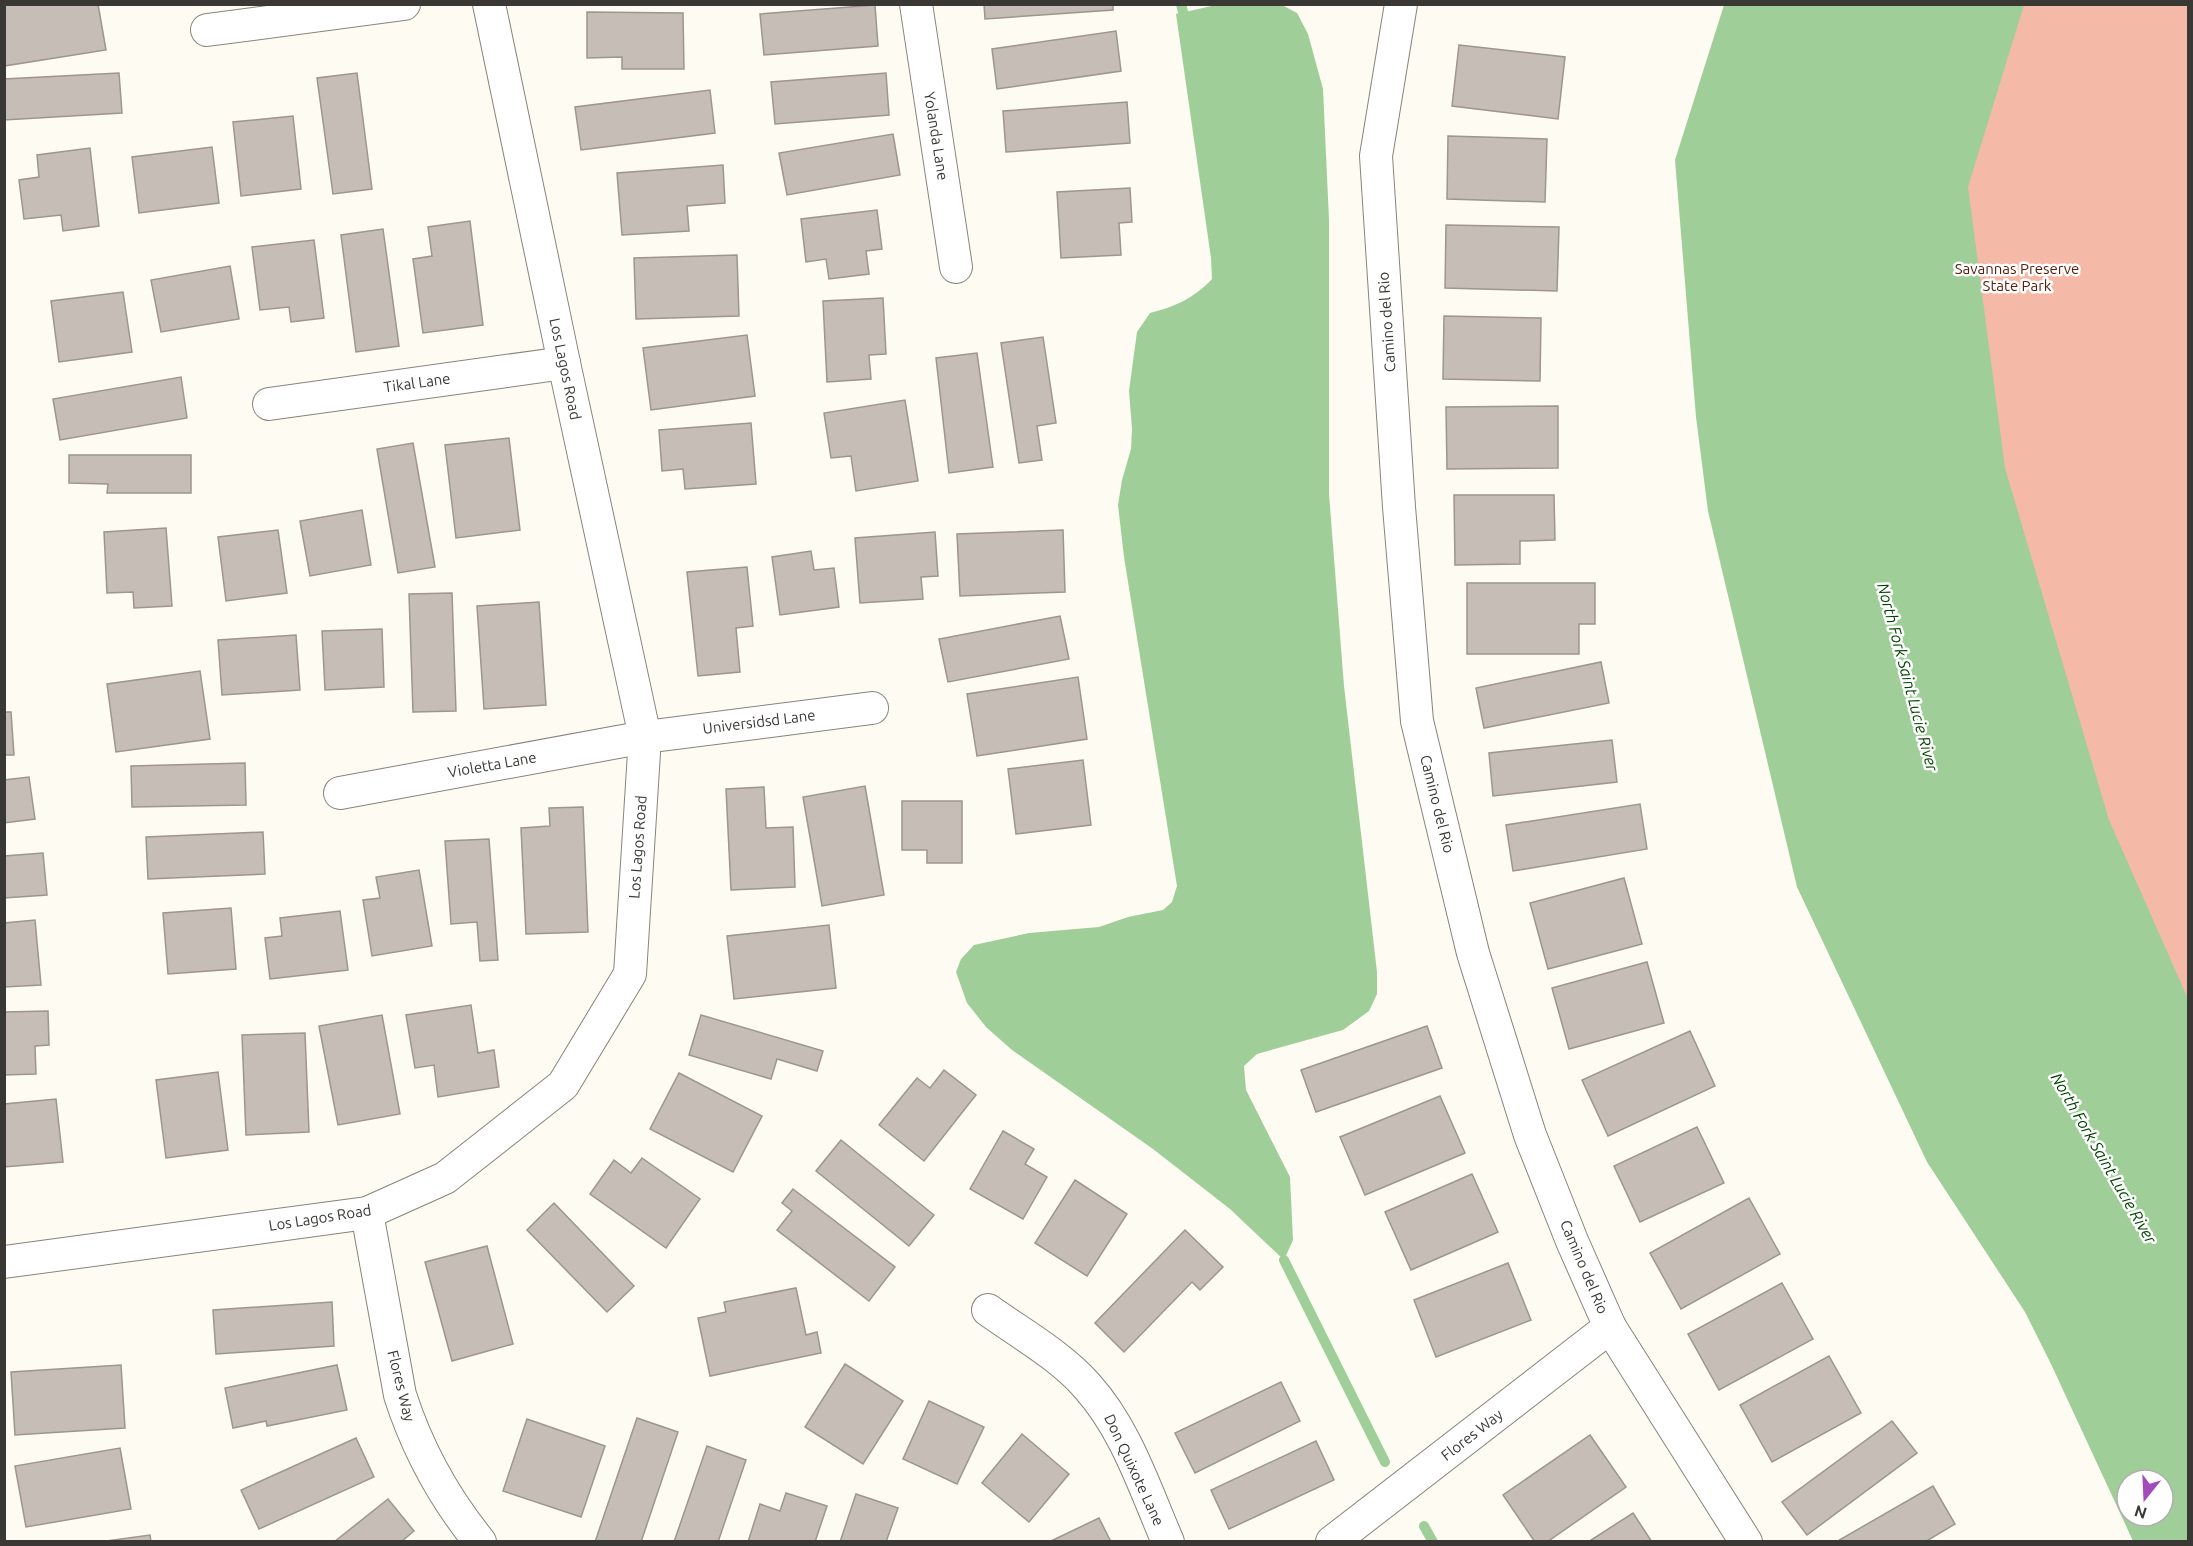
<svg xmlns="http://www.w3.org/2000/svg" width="2193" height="1546" font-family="Ubuntu,sans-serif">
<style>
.green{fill:#f4b9a7}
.water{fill:#9fce99;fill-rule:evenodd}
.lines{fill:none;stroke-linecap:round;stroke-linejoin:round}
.stream{stroke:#9fce99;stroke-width:10}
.building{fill:#c6beb6;stroke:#9d958e;stroke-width:1.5}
.street-casing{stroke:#88847b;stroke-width:34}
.street{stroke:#fff;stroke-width:32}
.labels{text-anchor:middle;stroke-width:5;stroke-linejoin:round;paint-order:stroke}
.street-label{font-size:15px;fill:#393834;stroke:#fff}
.park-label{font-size:15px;fill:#581b08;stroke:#fff}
.water-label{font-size:16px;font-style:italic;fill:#004500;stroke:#fff}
</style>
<rect width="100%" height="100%" fill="#fefbf3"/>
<!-- green -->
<path class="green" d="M1903,5h285v1267l-295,-446z"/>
<!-- water -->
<g class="water">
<path d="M1216,5h66l15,8 11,21 15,55 6,131v274l15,192 33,286v22l-8,17 -26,19 -86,24 -13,12 2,24 44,87 3,63 -9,20 -54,-51 -77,-60 -141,-99 -26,-23 -19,-24 -11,-31 5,-13 13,-14 55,-12 70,-6 29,-10 35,-7 9,-8 5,-16 -53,-329 -6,-52 4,-25 9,-31 1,-20 -3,-38 8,-59 13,-19c25,-6 44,-15 62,-34l-1,-21 -35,-244z"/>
<path d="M1724,5h300l-56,182 37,281 104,352 79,179v542h-55l-82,-177 -26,-52 -98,-150 -130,-275 -89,-376 -12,-94 -21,-257zM2127,1480h36v36h-36z"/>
</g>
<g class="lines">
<!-- stream -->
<g class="stream">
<path d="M1181,4l2,8"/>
<path d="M1284,1260l101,202"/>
<path d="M1424,1526l9,16"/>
</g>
</g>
<!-- building -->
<g class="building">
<path d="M4,4h94l8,46 -102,16z"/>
<path d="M984,4h129v6l-128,9z"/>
<path d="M875,5l3,41 -114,9 -4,-41z"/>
<path d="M587,12l96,1 1,56h-62v-12l-35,1z"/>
<path d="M1116,31l5,40 -124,18 -5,-40z"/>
<path d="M1459,45l106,12 -7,62 -106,-13z"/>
<path d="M119,73l3,40 -118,7v-41z"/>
<path d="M357,73l15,116 -39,5 -16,-116z"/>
<path d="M886,73l3,42 -114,9 -4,-42z"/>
<path d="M710,90l5,43 -134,17 -6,-43z"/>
<path d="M1127,102l3,41 -124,9 -3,-41z"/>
<path d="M293,116l8,73 -60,7 -8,-74z"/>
<path d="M893,134l7,41 -113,20 -8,-42z"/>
<path d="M1448,136l99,3 -2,63 -98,-3z"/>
<path d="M212,147l7,56 -80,10 -7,-56z"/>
<path d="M90,148l9,78 -36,5 -2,-16 -37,4 -5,-39 20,-3 -2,-22z"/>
<path d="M723,165l2,38 -38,3 2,25 -67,4 -5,-62z"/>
<path d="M1130,188l2,34 -13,1 2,32 -60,3 -4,-66z"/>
<path d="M877,210l5,39 -16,2 3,23 -40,5 -3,-20 -20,3 -5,-43z"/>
<path d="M470,221l13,104 -60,8 -10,-74 19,-3 -4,-29z"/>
<path d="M1446,225l113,2 -2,64 -112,-3z"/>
<path d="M383,229l16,117 -43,6 -15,-117z"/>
<path d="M314,240l10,78 -33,4 -2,-15 -29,3 -8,-63z"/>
<path d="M737,255l2,61 -103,3 -2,-61z"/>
<path d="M230,266l9,53 -78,13 -10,-52z"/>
<path d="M123,292l9,60 -73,10 -8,-61z"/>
<path d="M883,298l3,56 -17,1 2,24 -44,3 -4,-81z"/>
<path d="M1444,316l97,2 -1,63 -97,-2z"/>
<path d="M747,335l8,61 -104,14 -8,-62z"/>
<path d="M1043,337l13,86 -19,3 5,34 -23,3 -18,-120z"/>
<path d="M977,353l16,114 -44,6 -13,-115z"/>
<path d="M181,377l6,41 -127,22 -7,-41z"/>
<path d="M905,400l13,81 -62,10 -5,-35 -20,2 -7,-45z"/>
<path d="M1558,406v62l-111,1 -1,-62z"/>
<path d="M751,423l5,61 -71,5 -2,-20 -21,2 -3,-41z"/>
<path d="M509,438l11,92 -64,8 -11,-93z"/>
<path d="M413,443l22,124 -37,6 -21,-124z"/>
<path d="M69,455h122v38h-84l1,-9 -39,-1z"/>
<path d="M1454,495h100l1,45 -35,1v23l-65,1z"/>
<path d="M362,510l9,55 -61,11 -10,-55z"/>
<path d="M166,528l6,78 -38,2 -1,-16 -26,1 -3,-61z"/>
<path d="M278,530l9,63 -61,8 -8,-64z"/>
<path d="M1063,530l2,62 -105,4 -3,-62z"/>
<path d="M935,532l3,44 -17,1 2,22 -63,4 -5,-65z"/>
<path d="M811,551l3,19 20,-2 5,39 -59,8 -8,-58z"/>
<path d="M747,567l6,59 -17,2 4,44 -42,4 -11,-104z"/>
<path d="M1467,583h128v41h-16v30h-112z"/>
<path d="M452,593l4,118 -43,1 -4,-118z"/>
<path d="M539,602l7,103 -62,4 -7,-103z"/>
<path d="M1060,616l9,43 -121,23 -9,-43z"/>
<path d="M382,629l2,58 -59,3 -3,-59z"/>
<path d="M296,635l4,55 -78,5 -4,-55z"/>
<path d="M1601,662l8,41 -125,25 -8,-40z"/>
<path d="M200,671l10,68 -94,13 -9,-68z"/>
<path d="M1078,677l9,62 -110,17 -10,-62z"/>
<path d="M4,712h7l3,43h-10z"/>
<path d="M1612,740l5,42 -124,14 -4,-43z"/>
<path d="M1083,760l8,65 -75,9 -8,-65z"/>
<path d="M245,763l1,42 -114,2 -1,-41z"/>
<path d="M29,777l6,42 -31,4v-43z"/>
<path d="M865,786l19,109 -62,11 -19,-109z"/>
<path d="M764,787l2,41 27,-1 2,60 -64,3 -5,-101z"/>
<path d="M902,801h60v62h-35v-13h-25z"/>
<path d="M1640,804l7,45 -134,22 -7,-46z"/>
<path d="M583,807l5,125 -62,2 -5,-106 29,-2 -1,-18z"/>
<path d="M263,832l2,42 -117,5 -2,-42z"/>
<path d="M489,839l9,121 -18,1 -3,-39 -26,2 -6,-83z"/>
<path d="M43,853l4,42 -43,3v-42z"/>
<path d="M419,870l13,76 -60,10 -9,-56 17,-2 -4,-21z"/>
<path d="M1624,878l18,66 -94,25 -18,-66z"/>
<path d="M231,908l5,61 -68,5 -5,-61z"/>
<path d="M340,911l8,59 -78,9 -5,-41 17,-2 -2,-18z"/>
<path d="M35,920l6,65 -37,2v-64z"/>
<path d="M829,925l7,63 -102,11 -7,-63z"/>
<path d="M1647,962l17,61 -95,26 -17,-61z"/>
<path d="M471,1005l7,48 16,-3 5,37 -61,10 -4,-32 -19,3 -9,-53z"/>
<path d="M48,1011l1,34 -14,1 1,28 -32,1v-63z"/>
<path d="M382,1015l18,99 -62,11 -19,-99z"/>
<path d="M701,1015l122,36 -6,20 -40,-12 -6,20 -82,-24z"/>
<path d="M1427,1026l15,42 -126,44 -15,-42z"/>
<path d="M1690,1031l25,55 -107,50 -26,-56z"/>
<path d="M305,1033l4,99 -63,3 -4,-100z"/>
<path d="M944,1070l32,25 -52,66 -45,-36 38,-47 13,10z"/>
<path d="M218,1072l10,78 -62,8 -10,-78z"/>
<path d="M679,1073l83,43 -29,56 -83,-43z"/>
<path d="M1440,1096l25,57 -100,42 -25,-58z"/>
<path d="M56,1099l7,63 -59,5v-63z"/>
<path d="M1697,1127l27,56 -84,39 -26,-56z"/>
<path d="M1003,1131l31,18 -9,15 22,13 -24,42 -53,-30z"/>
<path d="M841,1140l93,75 -25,31 -93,-75z"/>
<path d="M642,1158l58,41 -34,49 -76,-54 24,-34 17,13z"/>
<path d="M1472,1174l26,58 -87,38 -26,-58z"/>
<path d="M1075,1180l52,34 -40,62 -52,-33z"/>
<path d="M793,1189l102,78 -26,34 -92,-71 15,-19 -10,-8z"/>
<path d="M1749,1198l31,56 -99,55 -31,-56z"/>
<path d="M554,1203l80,83 -27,26 -80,-82z"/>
<path d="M1185,1230l38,37 -23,23 -8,-8 -68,70 -29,-29z"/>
<path d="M487,1246l26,98 -61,17 -27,-99z"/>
<path d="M1508,1263l23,57 -95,37 -22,-57z"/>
<path d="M1782,1283l31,56 -94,51 -31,-56z"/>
<path d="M796,1288l10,47 11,-3 4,21 -111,23 -12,-58 28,-6 -2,-10z"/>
<path d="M332,1302l2,44 -118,8 -3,-44z"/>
<path d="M1829,1356l32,57 -89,49 -32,-57z"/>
<path d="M845,1364l58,37 -40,63 -58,-37z"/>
<path d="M121,1365l4,63 -110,7 -4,-63z"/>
<path d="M337,1365l10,45 -80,16 -1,-5 -33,7 -8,-40z"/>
<path d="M1281,1382l19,39 -105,52 -20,-40z"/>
<path d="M929,1401l55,26 -27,57 -54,-25z"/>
<path d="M637,1418l41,14 -37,110h-46z"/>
<path d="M527,1419l78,27 -24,71 -78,-26z"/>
<path d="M1892,1421l25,32 -110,82 -25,-33z"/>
<path d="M1022,1434l47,40 -40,48 -47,-39z"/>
<path d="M1590,1435l36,52 -79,55h-12l-32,-47z"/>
<path d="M356,1438l18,39 -115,52 -18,-39z"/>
<path d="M1316,1441l18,39 -105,49 -18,-39z"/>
<path d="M707,1446l39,14 -28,82h-44z"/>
<path d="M120,1448l11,61 -105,18 -11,-61z"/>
<path d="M1933,1486l22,38 -30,18h-89z"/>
<path d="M786,1493l41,13 -12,36h-67l12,-38 20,7z"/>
<path d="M856,1494l42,14 -12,34h-46z"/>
<path d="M388,1499l26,32 -13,11h-67z"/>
<path d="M1633,1513l19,29h-64z"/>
<path d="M1099,1518l12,24h-62z"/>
<path d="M150,1535l1,7h-52z"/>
</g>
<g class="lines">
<!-- street casing -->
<g class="street-casing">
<g id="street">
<path d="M916,4l40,263"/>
<path d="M1401,4l-25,152 23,351 18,214 56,232 57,182 42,106 38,86 136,215"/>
<path d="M207,30l197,-26"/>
<path d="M269,404l295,-41"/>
<path d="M340,793l305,-56 227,-29"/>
<path d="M367,1213l33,182c17,53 45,104 80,147"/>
<path d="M4,1262l363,-49 78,-35 118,-93 67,-111 15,-237 -81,-374 -75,-359"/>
<path d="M988,1310c32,23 73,46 99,76 39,43 58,103 81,156"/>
<path d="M1332,1542l278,-215"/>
</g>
</g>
<!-- street -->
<use href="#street" class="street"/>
</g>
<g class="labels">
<!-- street labels -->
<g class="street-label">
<text transform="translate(936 136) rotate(81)" y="5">Yolanda Lane</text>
<text transform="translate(1387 322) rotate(-94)" y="5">Camino del Rio</text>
<text transform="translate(565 369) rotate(78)" y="5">Los Lagos Road</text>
<text transform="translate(417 383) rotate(-8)" y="5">Tikal Lane</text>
<text transform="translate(759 722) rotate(-7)" y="5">Universidsd Lane</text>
<text transform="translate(492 765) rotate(-10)" y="5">Violetta Lane</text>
<text transform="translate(1437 804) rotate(76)" y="5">Camino del Rio</text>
<text transform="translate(638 847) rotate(-86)" y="5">Los Lagos Road</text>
<text transform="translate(320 1218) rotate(-9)" y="5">Los Lagos Road</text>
<text transform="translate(1584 1267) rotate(67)" y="5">Camino del Rio</text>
<text transform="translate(401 1386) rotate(76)" y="5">Flores Way</text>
<text transform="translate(1472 1435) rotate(-38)" y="5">Flores Way</text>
<text transform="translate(1134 1470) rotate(65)" y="5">Don Quixote Lane</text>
</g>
<!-- park labels -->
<g class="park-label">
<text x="2017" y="274">Savannas Preserve<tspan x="2017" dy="17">State Park</tspan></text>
</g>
<!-- water labels -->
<g class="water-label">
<text transform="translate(1908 677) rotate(75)" y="6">North Fork Saint Lucie River</text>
<text transform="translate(2104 1158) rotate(60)" y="6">North Fork Saint Lucie River</text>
</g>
</g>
<!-- border -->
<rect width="2193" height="1546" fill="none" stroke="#393834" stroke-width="12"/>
<!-- north arrow -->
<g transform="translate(2145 1498) rotate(198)"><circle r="28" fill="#ffffff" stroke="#b0afae" stroke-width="1.5"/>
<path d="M0-4.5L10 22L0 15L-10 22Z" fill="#a24cba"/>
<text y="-9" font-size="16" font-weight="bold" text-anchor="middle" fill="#393834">N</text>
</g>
</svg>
